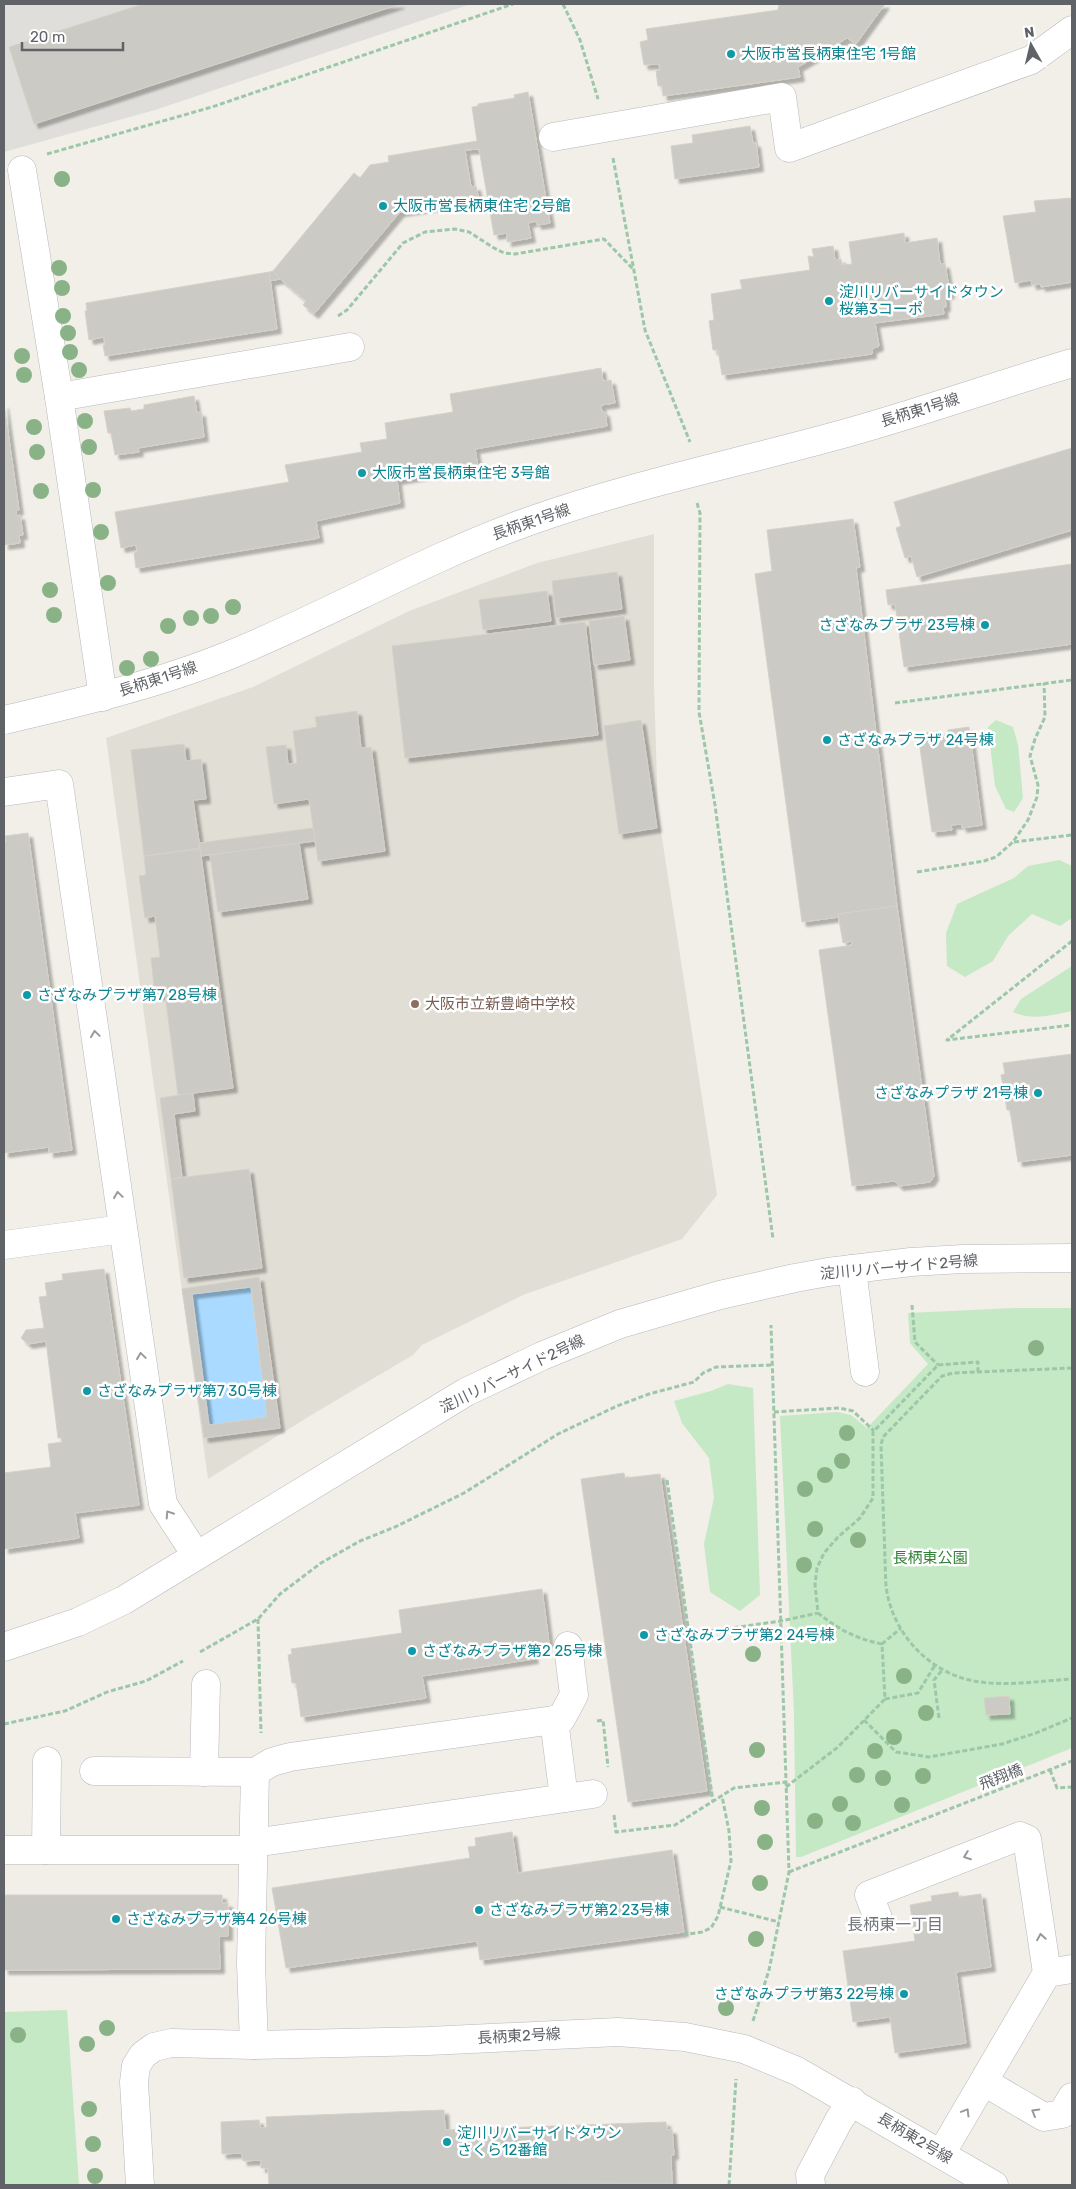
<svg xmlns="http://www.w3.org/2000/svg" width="1076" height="2189" font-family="Rubik,'Noto Sans JP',sans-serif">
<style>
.industrial{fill:#e0deda}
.education{fill:#e1ded6}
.green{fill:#c5e8c5}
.water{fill:#aadaff}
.building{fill:#cccac5;stroke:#d6d1c6;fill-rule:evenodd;filter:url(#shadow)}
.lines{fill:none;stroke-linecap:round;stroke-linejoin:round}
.minor-casing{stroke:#b5b8bc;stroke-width:29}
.path{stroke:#9cc7a9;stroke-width:3;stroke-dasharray:5 2.5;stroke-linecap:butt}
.minor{stroke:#fff;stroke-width:28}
.tree{fill:#89b387}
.oneway{stroke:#979a9d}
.culture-dot{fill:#0f9aa8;stroke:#fff;stroke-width:2}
.education-dot{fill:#8d6e63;stroke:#fff;stroke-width:2}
.labels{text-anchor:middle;stroke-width:5;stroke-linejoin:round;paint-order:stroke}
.culture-label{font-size:15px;fill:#0d838f;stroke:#fff;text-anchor:start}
.street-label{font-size:15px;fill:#5f6368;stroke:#fff}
.education-label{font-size:15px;fill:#785e54;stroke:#fff;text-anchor:start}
.park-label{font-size:15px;fill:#348238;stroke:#fff}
.neighbourhood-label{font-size:16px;fill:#70757a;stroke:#fff}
</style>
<defs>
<filter id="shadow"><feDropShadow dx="4.5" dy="4.5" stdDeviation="1" flood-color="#0004"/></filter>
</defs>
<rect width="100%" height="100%" fill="#f1efe8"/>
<!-- industrial -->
<path class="industrial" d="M4,4h467l-316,106 -151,42z"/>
<!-- education -->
<path class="education" d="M654,534v151l4,127 59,383 -35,44 -159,56 -101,50 -9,10 -95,56 -110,68 -102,-741 147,-51 156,-76 128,-48z"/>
<!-- green -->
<g class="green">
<path d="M996,720l17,7 5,18 5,53 -9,14 -8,-3 -11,-23 -7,-59z"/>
<path d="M1059,860l13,6v52l-12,8 -28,-12 -24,22 -15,25 -28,16 -18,-11 -1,-33 11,-29 57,-26 14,-12z"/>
<path d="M1072,966v45c-20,4 -40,10 -59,1l8,-13z"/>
<path d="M1015,1308h57v440l-271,109h-5l-2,-144 -14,-297 57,-4 14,3 16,13 61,-64 -18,-21 -2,-30z"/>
<path d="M728,1384l25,4 7,207 -20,16 -30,-19 -6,-48 10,-46 -5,-40 -27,-35 -8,-22 37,-10z"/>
<path d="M67,2010l12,175h-75v-173z"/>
</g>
<!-- water -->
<path class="water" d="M251,1287l16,130 -58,8 -17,-131z"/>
<!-- building -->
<g class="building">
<path d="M143,4h257l-366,120 -25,-77z"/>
<path d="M779,4h106l-29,40 -9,-6 -49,29 2,10 -137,19 -1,-10h-4l-2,-15 4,-1 -1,-6 -15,1 -4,-23 8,-2 -2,-11 132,-19z"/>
<path d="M528,92l22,131 -13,2 -1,-4 -8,2 3,15 -24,4v-9l-13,2 -15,-86 -14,1 6,37 5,-1 3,14 -79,12 -86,102 -11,-9 3,-4 -26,-22 -7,-8 81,-98 6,5 10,-13 19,-3 -1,-6 89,-15 -5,-34 6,-1v-2l37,-6 -1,-3z"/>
<path d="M750,126l3,17h3l3,24 -84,12 -4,-33 22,-3 -1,-8z"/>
<path d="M1072,198v84l-31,5v-3l-9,1 -1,-5 -16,3 -12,-67 33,-4 -2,-11z"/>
<path d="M904,233l1,10 32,-5 3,26h5l5,30 -5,1 1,12h-3l1,7 -69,9 4,23 -7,3v5l-150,21 -4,-25h-5l-4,-29 5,-1 -3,-26 31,-5 -2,-9 70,-10 -2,-14 6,1 -2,-8 21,-3 2,14 6,-1 1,6 10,-1 -3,-22z"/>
<path d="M273,271l7,8 -10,2 -1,-9z"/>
<path d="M269,272l8,57 -172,27 -2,-11h2l-1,-8 -15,3 -4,-29h2l-1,-8z"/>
<path d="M601,368l2,13 8,-1 4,23 -14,2 1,7h3l2,14 -132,23 3,17 -81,14 3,23 -84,18 3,17 -183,30 -2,-15 3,-1 -1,-7 -15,3 -6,-36 174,-30 -4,-17 77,-13 -2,-9 27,-4 -2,-16 68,-11 -3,-18z"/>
<path d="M194,396l3,17 4,-1 3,25 -66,11 1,4 -24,3 -4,-22h-3l-4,-22 26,-3 1,3 13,-2v-4z"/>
<path d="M4,404l15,106 -3,1v5l4,-1 3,20h-4l1,8 -16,2z"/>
<path d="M1072,448v82l-155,47 -6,-21 -6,2 -9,-30 5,-2 -7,-24z"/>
<path d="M853,519l7,48 -4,1 41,338 -59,8 1,3 -37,5 -47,-348 17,-3 -5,-41z"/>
<path d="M1072,564v80l-168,23 -9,-63 -7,1 -2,-15z"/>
<path d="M617,572l5,37 -66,9 -4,-37z"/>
<path d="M547,591l4,30 -68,9 -4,-30z"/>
<path d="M624,616l6,44 -36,5 -5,-44z"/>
<path d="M585,622l13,113 -193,23 -13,-112z"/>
<path d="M357,711l4,37 10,-1 14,104 -67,10 -9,-62 -35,5 -8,-57 20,-2 2,19 9,-1 -4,-32 24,-4 -2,-10z"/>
<path d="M641,720l16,108 -38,6 -15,-108z"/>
<path d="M969,727l13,98 -20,3v-4l-11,1 1,5 -20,2 -14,-98 20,-3v5l10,-2v-4z"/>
<path d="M184,744l2,17 15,-2 5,40 -13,1 7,48 -56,8 -13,-106z"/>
<path d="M313,828l2,13 -114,15 -2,-13z"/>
<path d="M28,833l44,317 -23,3v-6l-45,6v-310l2,-1 -1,-6z"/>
<path d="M299,843l9,56 -90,13 -8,-57z"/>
<path d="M200,849l33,239 -55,7 -13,-101 -10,2 -4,-38 9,-1 -5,-41 -10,2 -6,-42 7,-1 -2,-19z"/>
<path d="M897,906l37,270 -4,6 -31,4 -5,-5 -42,5 -33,-236 33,-5v-4l-9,2 -5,-29z"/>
<path d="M1072,1054v101l-54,7 -8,-52h-3l-6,-35 4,-1 -2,-11z"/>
<path d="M193,1093l2,18 -21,3 8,63 -11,2 -11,-81z"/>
<path d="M249,1169l13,99 -78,10 -13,-99z"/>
<path d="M104,1269l35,236 -64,8 4,25 -75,11v-76l47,-6 -3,-23 14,-2 -1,-4h-3l-12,-97 -18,3 -7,-6 5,-8 18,-2 -5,-31 8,-1 -2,-13 18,-3 -1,-6z"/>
<path d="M259,1277l21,151 -76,10 -22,-149zM251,1287l16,130 -58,8 -17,-131z"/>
<path d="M624,1473l1,5 35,-4 47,317 -79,11 -47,-323z"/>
<path d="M542,1589l7,54 -18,3 3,13 -112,17 4,22 -125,19 -5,-34h-4l-4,-28 4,-1 -1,-5 111,-16 -3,-23z"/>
<path d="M1009,1696l1,18 -24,1 -2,-17z"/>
<path d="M512,1832l6,41 154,-23 12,82 -204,28 -3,-19 -191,27 -14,-80 198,-30 -2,-11 8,-1 -1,-8z"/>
<path d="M958,1892l1,5 22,-3 10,73 -35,5 10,71 -71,10 -5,-36 -37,5 -10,-71 72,-10 -5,-36 22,-4 -1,-5z"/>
<path d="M4,1895h218v8h6v33h-9l1,33 -216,1z"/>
<path d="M444,2110l1,20 221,-8 1,8 5,-1 2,26h-3l1,29 -403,1 -1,-17h-7v-8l-18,1 -1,-8 -20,1 -1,-32 38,-2 1,8 7,-1 -1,-10z"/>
</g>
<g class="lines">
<!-- minor casing -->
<g class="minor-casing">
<g id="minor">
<path d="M553,137l229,-40 7,51 242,-88 41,-30"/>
<path d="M22,170l37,227 44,300"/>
<path d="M59,397l291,-50"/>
<path d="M4,720c77,-18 155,-36 228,-66 100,-41 194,-96 295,-132 106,-38 216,-60 323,-90 75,-21 148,-47 222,-69"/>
<path d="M4,792l55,-8 104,720 33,51"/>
<path d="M4,1245l119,-16"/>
<path d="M852,1269l13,103"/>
<path d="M4,1647l74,-25 46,-22 342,-208 76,-36 78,-32 100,-29 75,-17 33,-6 83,-10 52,-3 109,-1"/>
<path d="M554,1720l10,78"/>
<path d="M94,1771l161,1 17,-10 18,-5 271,-38 13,-24 -6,-49"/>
<path d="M204,1772l2,-88"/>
<path d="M254,1843l339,-49"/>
<path d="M4,1850h250"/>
<path d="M46,1850l1,-89"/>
<path d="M878,1918l-9,-23 151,-59 7,3 20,134 -106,181"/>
<path d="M1047,1973l25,-4"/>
<path d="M254,2045l-3,-82 4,-191"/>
<path d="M984,2082l60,35 18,-3 10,-17"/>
<path d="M140,2185l-6,-103 2,-16 7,-11 11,-8 17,-4 83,2 174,-4 190,-9 67,5 59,12 53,22 197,114"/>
<path d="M811,2185l-1,-10 29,-55 13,-19"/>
</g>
</g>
<!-- path -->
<g class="path">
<path d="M563,4l17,36 18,59"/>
<path d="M47,154l165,-47 301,-103"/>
<path d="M613,158l32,172 45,112"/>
<path d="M338,316l9,-6 56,-67 22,-11 30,-3 14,3 25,16 10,5 11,1 89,-15 29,30"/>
<path d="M697,503l3,10 -1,199 16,93 58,434"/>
<path d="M895,703l177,-23"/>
<path d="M1014,842l58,-7"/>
<path d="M917,872l67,-11 12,-4 17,-15 15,-22 9,-23 1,-12 -8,-29 5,-17 10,-22 -1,-34"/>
<path d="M1072,941l-125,99 125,-15"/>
<path d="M912,1305l3,37 23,23"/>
<path d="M1072,1368l-119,5 -11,3 -59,61 -2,8c1,30 2,59 3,88 1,18 1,36 2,53 5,41 34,77 73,91 34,12 78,4 113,2"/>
<path d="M774,1412l65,-4 14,3 21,20"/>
<path d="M667,1480l46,322"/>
<path d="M258,1619l3,114"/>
<path d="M689,1634l92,-13 37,-8"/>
<path d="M882,1644c-25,-5 -43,-14 -64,-31l-3,-29 2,-16 7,-15 14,-16 22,-19 13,-20v-66l65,-67 40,-3v10"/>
<path d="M200,1652l58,-33 22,-25 41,-31 39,-22 35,-14 69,-34 94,-59 59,-28 32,-12 45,-12 9,-9 13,-6 56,-2"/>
<path d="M885,1699l33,-6 17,-28"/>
<path d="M939,1718l-5,-38 9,-11"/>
<path d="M864,1720l32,32 33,5 73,-13 34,-11 36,-15"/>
<path d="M597,1721l6,-1 5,47"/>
<path d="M4,1724l61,-13 42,-19 39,-11 37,-20"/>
<path d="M1050,1770l7,18 15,-1"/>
<path d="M786,1787l52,-40 47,-48 -3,-55 19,-16"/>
<path d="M614,1815l2,17 59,-7 59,-37 52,-6"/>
<path d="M789,1872l283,-111"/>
<path d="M720,1907l59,15"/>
<path d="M683,1935l19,-3 9,-4 7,-12 13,-55 -2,-30 -7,-35"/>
<path d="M753,2021l16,-51 20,-98 -18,-547"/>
<path d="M729,2185l7,-106"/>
</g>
<!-- minor -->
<use href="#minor" class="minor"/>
</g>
<!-- trees -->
<g class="tree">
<circle cx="62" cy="179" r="8"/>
<circle cx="59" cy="268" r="8"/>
<circle cx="62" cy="288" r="8"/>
<circle cx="63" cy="316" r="8"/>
<circle cx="68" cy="333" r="8"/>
<circle cx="70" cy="352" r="8"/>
<circle cx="22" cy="356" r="8"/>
<circle cx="79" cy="370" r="8"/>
<circle cx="24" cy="375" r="8"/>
<circle cx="85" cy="421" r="8"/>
<circle cx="34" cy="427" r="8"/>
<circle cx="89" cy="447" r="8"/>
<circle cx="37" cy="452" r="8"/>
<circle cx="93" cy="490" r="8"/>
<circle cx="41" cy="491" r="8"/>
<circle cx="101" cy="532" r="8"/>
<circle cx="108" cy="583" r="8"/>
<circle cx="50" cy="590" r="8"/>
<circle cx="233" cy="607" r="8"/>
<circle cx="54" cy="615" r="8"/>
<circle cx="211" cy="616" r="8"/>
<circle cx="191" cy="618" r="8"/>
<circle cx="168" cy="626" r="8"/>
<circle cx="151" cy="659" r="8"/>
<circle cx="127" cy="668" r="8"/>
<circle cx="1036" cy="1348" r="8"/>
<circle cx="847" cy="1433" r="8"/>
<circle cx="842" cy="1461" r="8"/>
<circle cx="825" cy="1475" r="8"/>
<circle cx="805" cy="1489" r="8"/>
<circle cx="815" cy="1529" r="8"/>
<circle cx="858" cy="1540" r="8"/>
<circle cx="804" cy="1565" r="8"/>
<circle cx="753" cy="1654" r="8"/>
<circle cx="904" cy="1676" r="8"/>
<circle cx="926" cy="1713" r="8"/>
<circle cx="894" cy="1737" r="8"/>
<circle cx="757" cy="1750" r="8"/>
<circle cx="875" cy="1751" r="8"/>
<circle cx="857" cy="1775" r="8"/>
<circle cx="923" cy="1776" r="8"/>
<circle cx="883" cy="1778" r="8"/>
<circle cx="840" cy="1804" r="8"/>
<circle cx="902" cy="1805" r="8"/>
<circle cx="762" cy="1808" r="8"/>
<circle cx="815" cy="1821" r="8"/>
<circle cx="853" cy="1823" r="8"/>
<circle cx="765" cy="1842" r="8"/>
<circle cx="760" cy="1883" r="8"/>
<circle cx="756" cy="1939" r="8"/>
<circle cx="726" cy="2008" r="8"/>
<circle cx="107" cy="2028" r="8"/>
<circle cx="18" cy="2035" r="8"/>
<circle cx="87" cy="2044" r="8"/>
<circle cx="89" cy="2109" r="8"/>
<circle cx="93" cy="2144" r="8"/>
<circle cx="95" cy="2176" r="8"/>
</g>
<!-- one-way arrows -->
<defs><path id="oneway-chevron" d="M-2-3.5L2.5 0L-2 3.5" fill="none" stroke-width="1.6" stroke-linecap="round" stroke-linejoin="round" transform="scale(1.25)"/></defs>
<g class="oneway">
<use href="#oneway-chevron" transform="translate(95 1034) rotate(-98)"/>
<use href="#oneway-chevron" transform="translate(118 1195) rotate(-98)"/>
<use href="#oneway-chevron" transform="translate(141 1356) rotate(-98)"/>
<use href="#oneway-chevron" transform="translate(169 1514) rotate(-123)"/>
<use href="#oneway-chevron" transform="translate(967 1856) rotate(159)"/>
<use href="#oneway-chevron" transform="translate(1041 1937) rotate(-99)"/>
<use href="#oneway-chevron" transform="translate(966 2112) rotate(-59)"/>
<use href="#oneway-chevron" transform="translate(1035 2112) rotate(-150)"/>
</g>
<!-- markers -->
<g class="culture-dot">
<circle cx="731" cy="54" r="5"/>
<circle cx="383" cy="206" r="5"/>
<circle cx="829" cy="301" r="5"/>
<circle cx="362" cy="473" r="5"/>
<circle cx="985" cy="625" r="5"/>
<circle cx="827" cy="740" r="5"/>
<circle cx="27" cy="995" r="5"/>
<circle cx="1038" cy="1093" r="5"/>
<circle cx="87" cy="1391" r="5"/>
<circle cx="644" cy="1635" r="5"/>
<circle cx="412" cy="1651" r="5"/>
<circle cx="479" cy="1910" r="5"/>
<circle cx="116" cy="1919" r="5"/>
<circle cx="904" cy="1994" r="5"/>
<circle cx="447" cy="2142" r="5"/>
</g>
<circle class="education-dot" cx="415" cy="1004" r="5"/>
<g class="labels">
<!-- culture labels -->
<g class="culture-label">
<text x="741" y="59">大阪市営長柄東住宅 1号館</text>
<text x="393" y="211">大阪市営長柄東住宅 2号館</text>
<text x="839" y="297">淀川リバーサイドタウン<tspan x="839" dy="17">桜第3コーポ</tspan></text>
<text x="372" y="478">大阪市営長柄東住宅 3号館</text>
<text x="975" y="630" text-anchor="end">さざなみプラザ 23号棟</text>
<text x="837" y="745">さざなみプラザ 24号棟</text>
<text x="37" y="1000">さざなみプラザ第7 28号棟</text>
<text x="1028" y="1098" text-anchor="end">さざなみプラザ 21号棟</text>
<text x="97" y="1396">さざなみプラザ第7 30号棟</text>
<text x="654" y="1640">さざなみプラザ第2 24号棟</text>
<text x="422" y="1656">さざなみプラザ第2 25号棟</text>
<text x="489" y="1915">さざなみプラザ第2 23号棟</text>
<text x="126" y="1924">さざなみプラザ第4 26号棟</text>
<text x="894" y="1999" text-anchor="end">さざなみプラザ第3 22号棟</text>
<text x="457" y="2138">淀川リバーサイドタウン<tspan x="457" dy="17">さくら12番館</tspan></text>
</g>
<!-- street labels -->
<g class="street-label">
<text transform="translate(920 410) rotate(-17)" y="5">長柄東1号線</text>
<text transform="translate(531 522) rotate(-19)" y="5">長柄東1号線</text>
<text transform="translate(158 679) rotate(-18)" y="5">長柄東1号線</text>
<text transform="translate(899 1267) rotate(-5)" y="5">淀川リバーサイド2号線</text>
<text transform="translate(512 1374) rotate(-26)" y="5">淀川リバーサイド2号線</text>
<text transform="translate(1001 1777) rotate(-21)" y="5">飛翔橋</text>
<text transform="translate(519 2036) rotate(-3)" y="5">長柄東2号線</text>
<text transform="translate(915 2138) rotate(31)" y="5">長柄東2号線</text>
</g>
<!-- education labels -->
<g class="education-label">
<text x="425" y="1009">大阪市立新豊崎中学校</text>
</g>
<!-- park labels -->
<g class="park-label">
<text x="930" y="1563">長柄東公園</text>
</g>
<!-- neighbourhood labels -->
<g class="neighbourhood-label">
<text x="895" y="1930">長柄東一丁目</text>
</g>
</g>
<!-- border -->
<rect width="1076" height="2189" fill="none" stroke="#5f6368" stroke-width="10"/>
<!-- north arrow -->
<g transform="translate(1031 45) rotate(352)" stroke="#ffffff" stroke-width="4" paint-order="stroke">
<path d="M0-4L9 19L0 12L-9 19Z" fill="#5f6368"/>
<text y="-8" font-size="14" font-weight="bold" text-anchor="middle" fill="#5f6368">N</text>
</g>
<!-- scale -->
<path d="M22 42v8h101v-8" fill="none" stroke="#5f6368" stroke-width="2.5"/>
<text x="30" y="42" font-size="15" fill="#5f6368" stroke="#ffffff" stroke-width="4" paint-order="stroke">20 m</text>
</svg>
